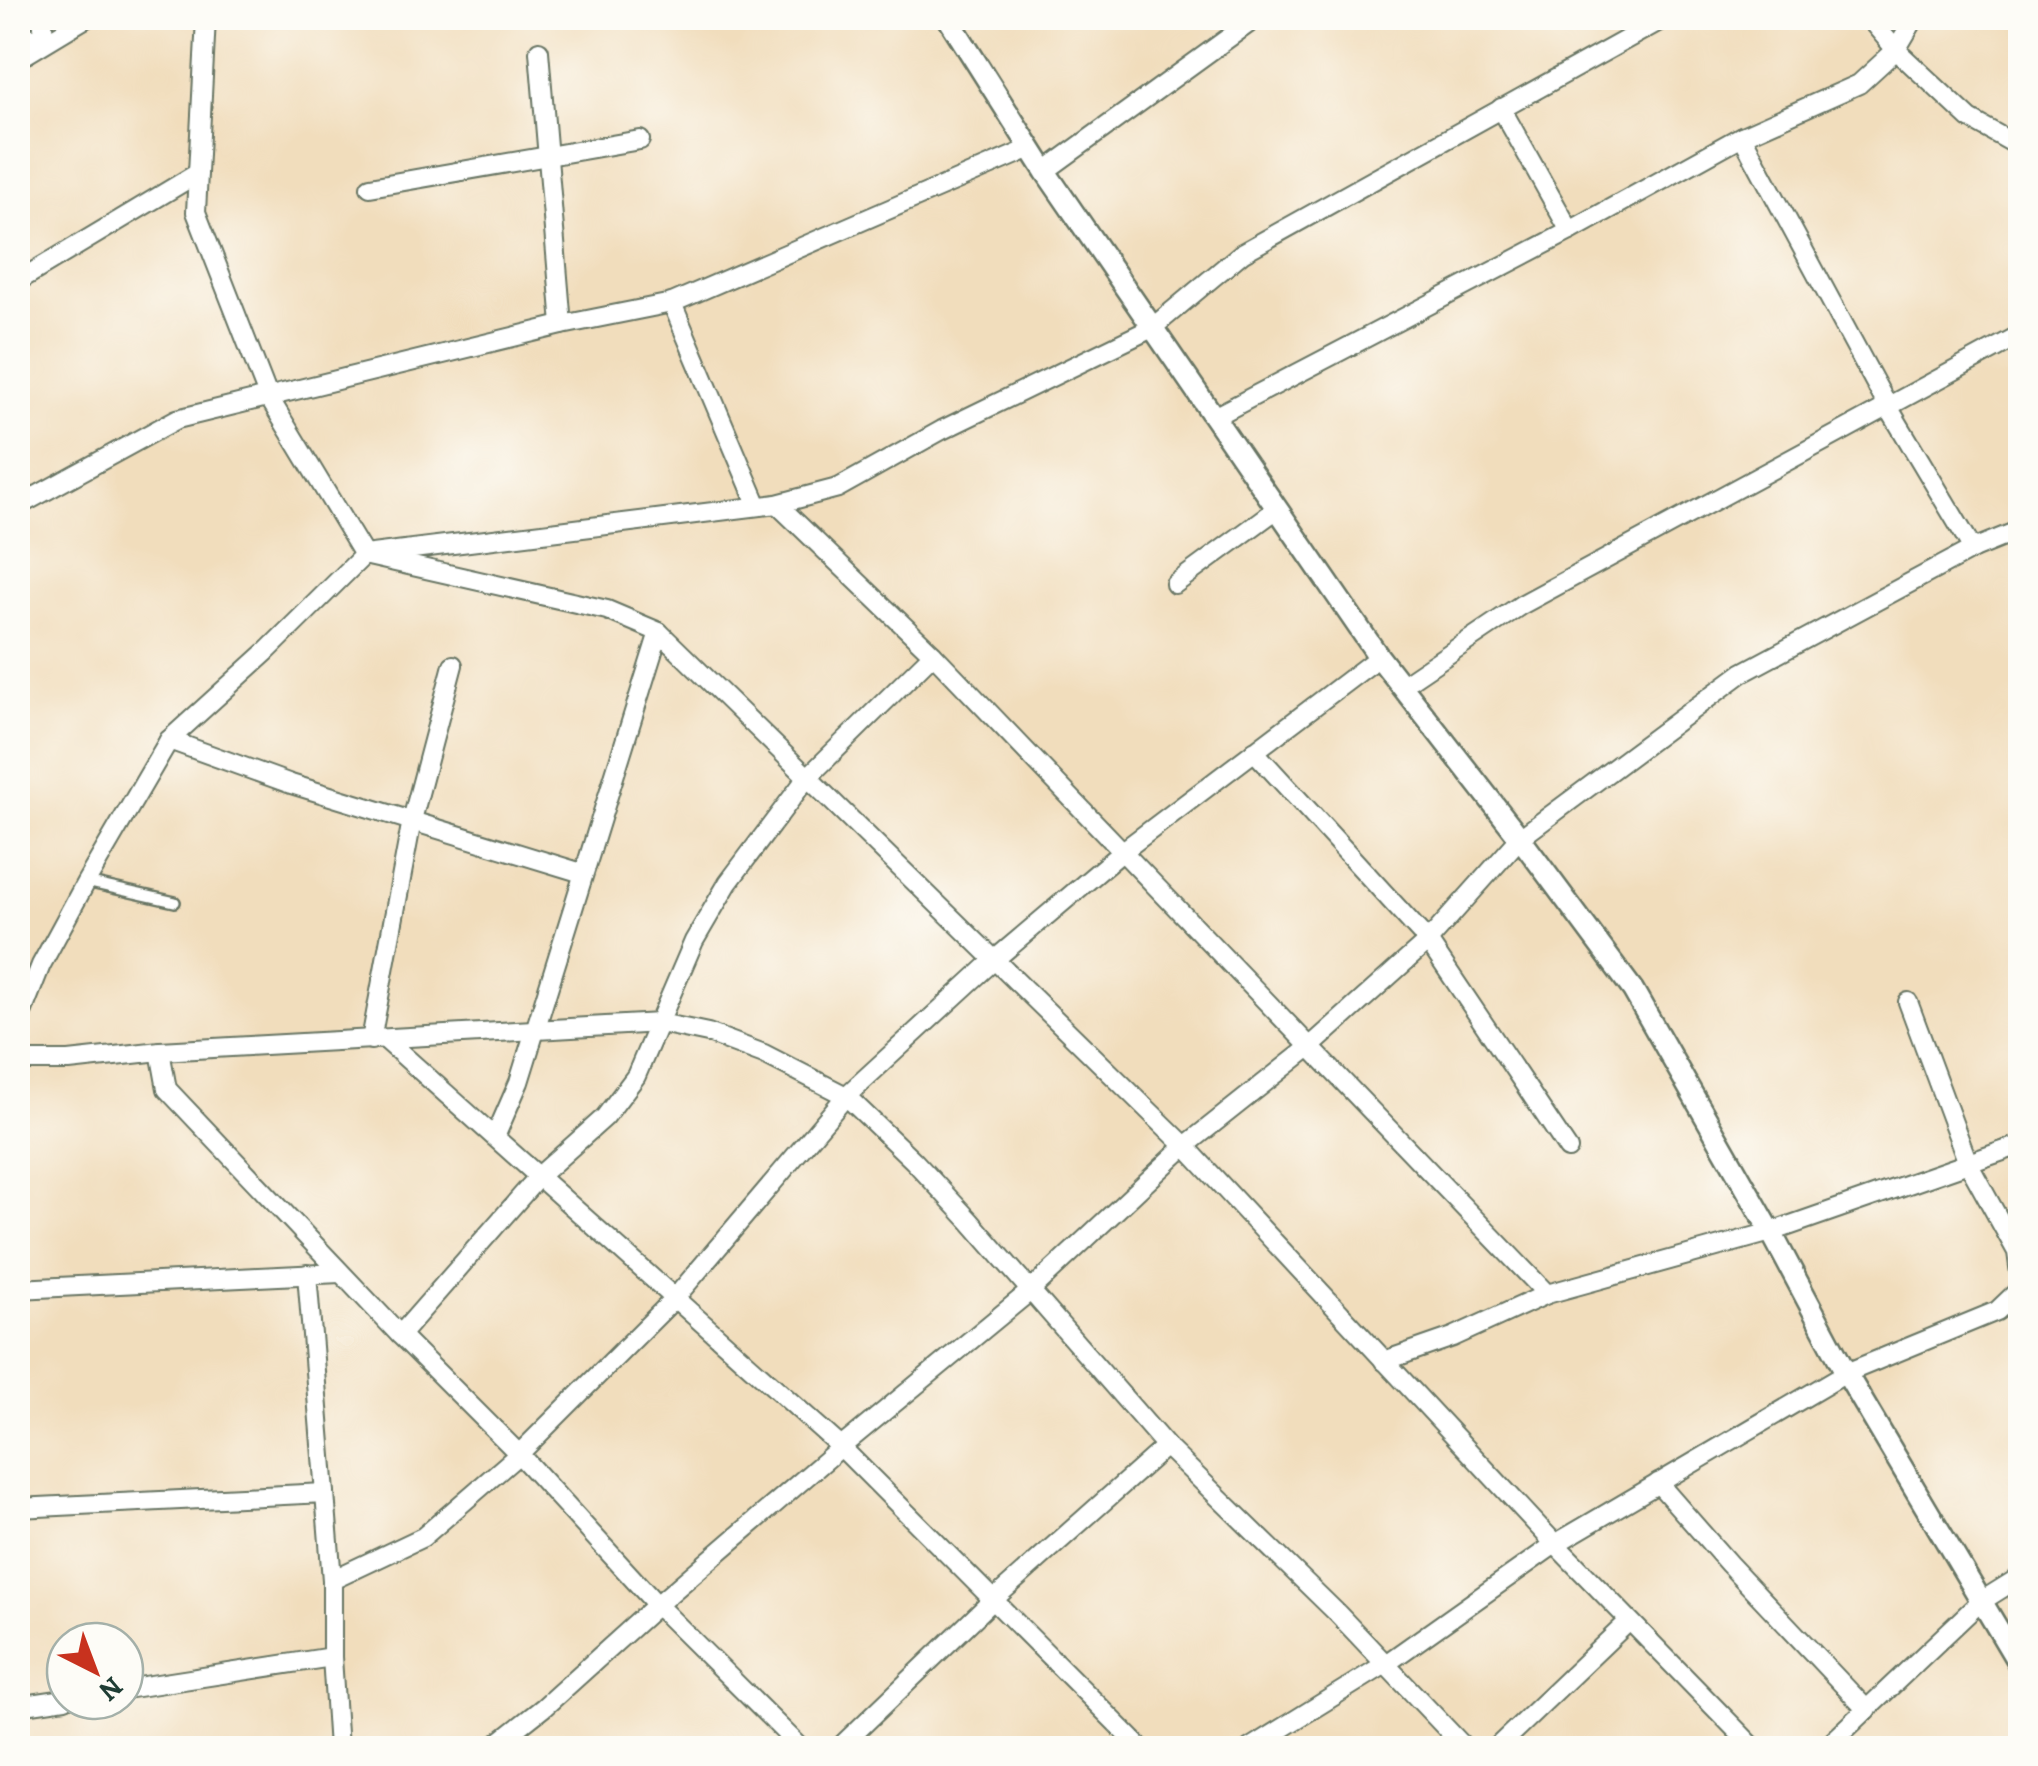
<svg xmlns="http://www.w3.org/2000/svg" width="2038" height="1766" font-family="Alegreya,serif">
<style>
.lines{fill:none;stroke-linecap:round;stroke-linejoin:round}
.service-casing{stroke:#687564;stroke-width:14}
.minor-casing{stroke:#687564;stroke-width:22}
.tertiary-casing{stroke:#687564;stroke-width:25}
.service{stroke:#fff;stroke-width:9}
.minor{stroke:#fff;stroke-width:18}
.tertiary{stroke:#fff;stroke-width:20}
</style>
<rect width="100%" height="100%" fill="#fdfcf7"/>
<filter id="ink" filterUnits="userSpaceOnUse"><feTurbulence type="fractalNoise" baseFrequency=".01" numOctaves="2"/><feDisplacementMap in="SourceGraphic" scale="20" xChannelSelector="R" yChannelSelector="G"/><feConvolveMatrix kernelMatrix="1 2 1 2 8 2 1 2 1" color-interpolation-filters="sRGB"/></filter>
<filter id="wash" filterUnits="userSpaceOnUse"><feTurbulence type="fractalNoise" baseFrequency=".0048" numOctaves="4" result="noise"/><feDisplacementMap in="SourceGraphic" scale="40" xChannelSelector="R" yChannelSelector="G"/><feGaussianBlur stdDeviation="2.25" result="paint"/><feColorMatrix in="noise" values="0 0 0 0 0 0 0 0 0 0 0 0 0 0 0 0 0 1.4 0 .05"/><feComposite in="paint" operator="in"/></filter>
<g filter="url(#wash)">
<rect width="100%" height="100%" fill="#f1ddbc"/>
</g>
<g filter="url(#ink)">
<g class="lines">
<!-- service casing -->
<g class="service-casing">
<path id="service" d="M86,882l89,20"/>
</g>
<!-- minor casing -->
<g class="minor-casing">
<g id="minor">
<path d="M206,18l-10,194 72,184 96,159 243,55 52,22 526,514 370,398 199,204"/>
<path d="M1869,18l27,32 74,69 50,28"/>
<path d="M18,33l27,9 -3,-24"/>
<path d="M539,51l23,274"/>
<path d="M18,59l68,-41"/>
<path d="M1501,108l69,123"/>
<path d="M1742,136l145,269 86,144"/>
<path d="M1045,171l211,-153"/>
<path d="M370,187l270,-47"/>
<path d="M18,281l180,-108"/>
<path d="M672,303l86,203"/>
<path d="M1214,417l356,-186 172,-95 117,-52 37,-34 19,-32"/>
<path d="M777,504l156,150 614,640"/>
<path d="M18,506l159,-87 385,-94 110,-22 359,-155"/>
<path d="M1175,584l102,-75"/>
<path d="M1401,686l120,-81 499,-270"/>
<path d="M169,740l122,44 291,89"/>
<path d="M1254,751l174,190 140,208"/>
<path d="M1908,1002l60,161 49,89 3,22"/>
<path d="M18,1023l23,-58 45,-83 83,-142 97,-88 98,-97 413,-51 61,-16 104,-58 210,-102 90,-75 423,-235"/>
<path d="M385,1039l456,408 300,301"/>
<path d="M371,1040l41,-220 41,-155"/>
<path d="M160,1051l7,38 233,246 119,119 138,151 144,143"/>
<path d="M18,1061h51l91,-10 500,-28 48,10 56,21 82,42 68,65 56,60 196,225 172,168 127,134"/>
<path d="M495,1137l24,-55 140,-450"/>
<path d="M307,1274l18,219"/>
<path d="M18,1289l322,-16"/>
<path d="M400,1335l139,-159 66,-59 31,-41 58,-135 34,-58 78,-104 127,-125"/>
<path d="M1384,1361l69,-24 94,-43 224,-62 249,-87"/>
<path d="M1658,1483l71,81 138,146"/>
<path d="M18,1508l307,-15 7,87"/>
<path d="M332,1657l6,91"/>
<path d="M125,1689l207,-32v-77l91,-43 96,-83 156,-156 171,-202 147,-135 130,-110 256,-194"/>
<path d="M18,1706l47,-7"/>
<path d="M492,1748l52,-41 113,-102 184,-158 188,-155 156,-146 126,-100 117,-105 92,-103 222,-165 231,-124 47,-19"/>
<path d="M839,1748l155,-149 172,-153"/>
<path d="M1250,1748l137,-85 168,-119 291,-171 151,-62 23,-22"/>
<path d="M1496,1748l133,-127"/>
<path d="M1826,1748l154,-146 40,-25"/>
</g>
</g>
<!-- tertiary casing -->
<g class="tertiary-casing">
<path id="tertiary" d="M948,18l97,153 334,486 141,181 113,152 138,242 75,141 174,293"/>
</g>
<!-- service -->
<use href="#service" class="service"/>
<!-- minor -->
<use href="#minor" class="minor"/>
<!-- tertiary -->
<use href="#tertiary" class="tertiary"/>
</g>
</g>
<!-- margin -->
<rect width="2038" height="1766" fill="none" stroke="#fdfcf7" stroke-width="60"/>
<!-- north arrow -->
<g transform="translate(95 1671) rotate(138)"><circle r="48" fill="#fdfcf7" stroke="#a4b0a9" stroke-width="2.5"/>
<path d="M0-8L18 38L0 25L-18 38Z" fill="#c8321e"/>
<text y="-15" font-size="28" font-weight="bold" text-anchor="middle" fill="#1f3d34">N</text>
</g>
</svg>
